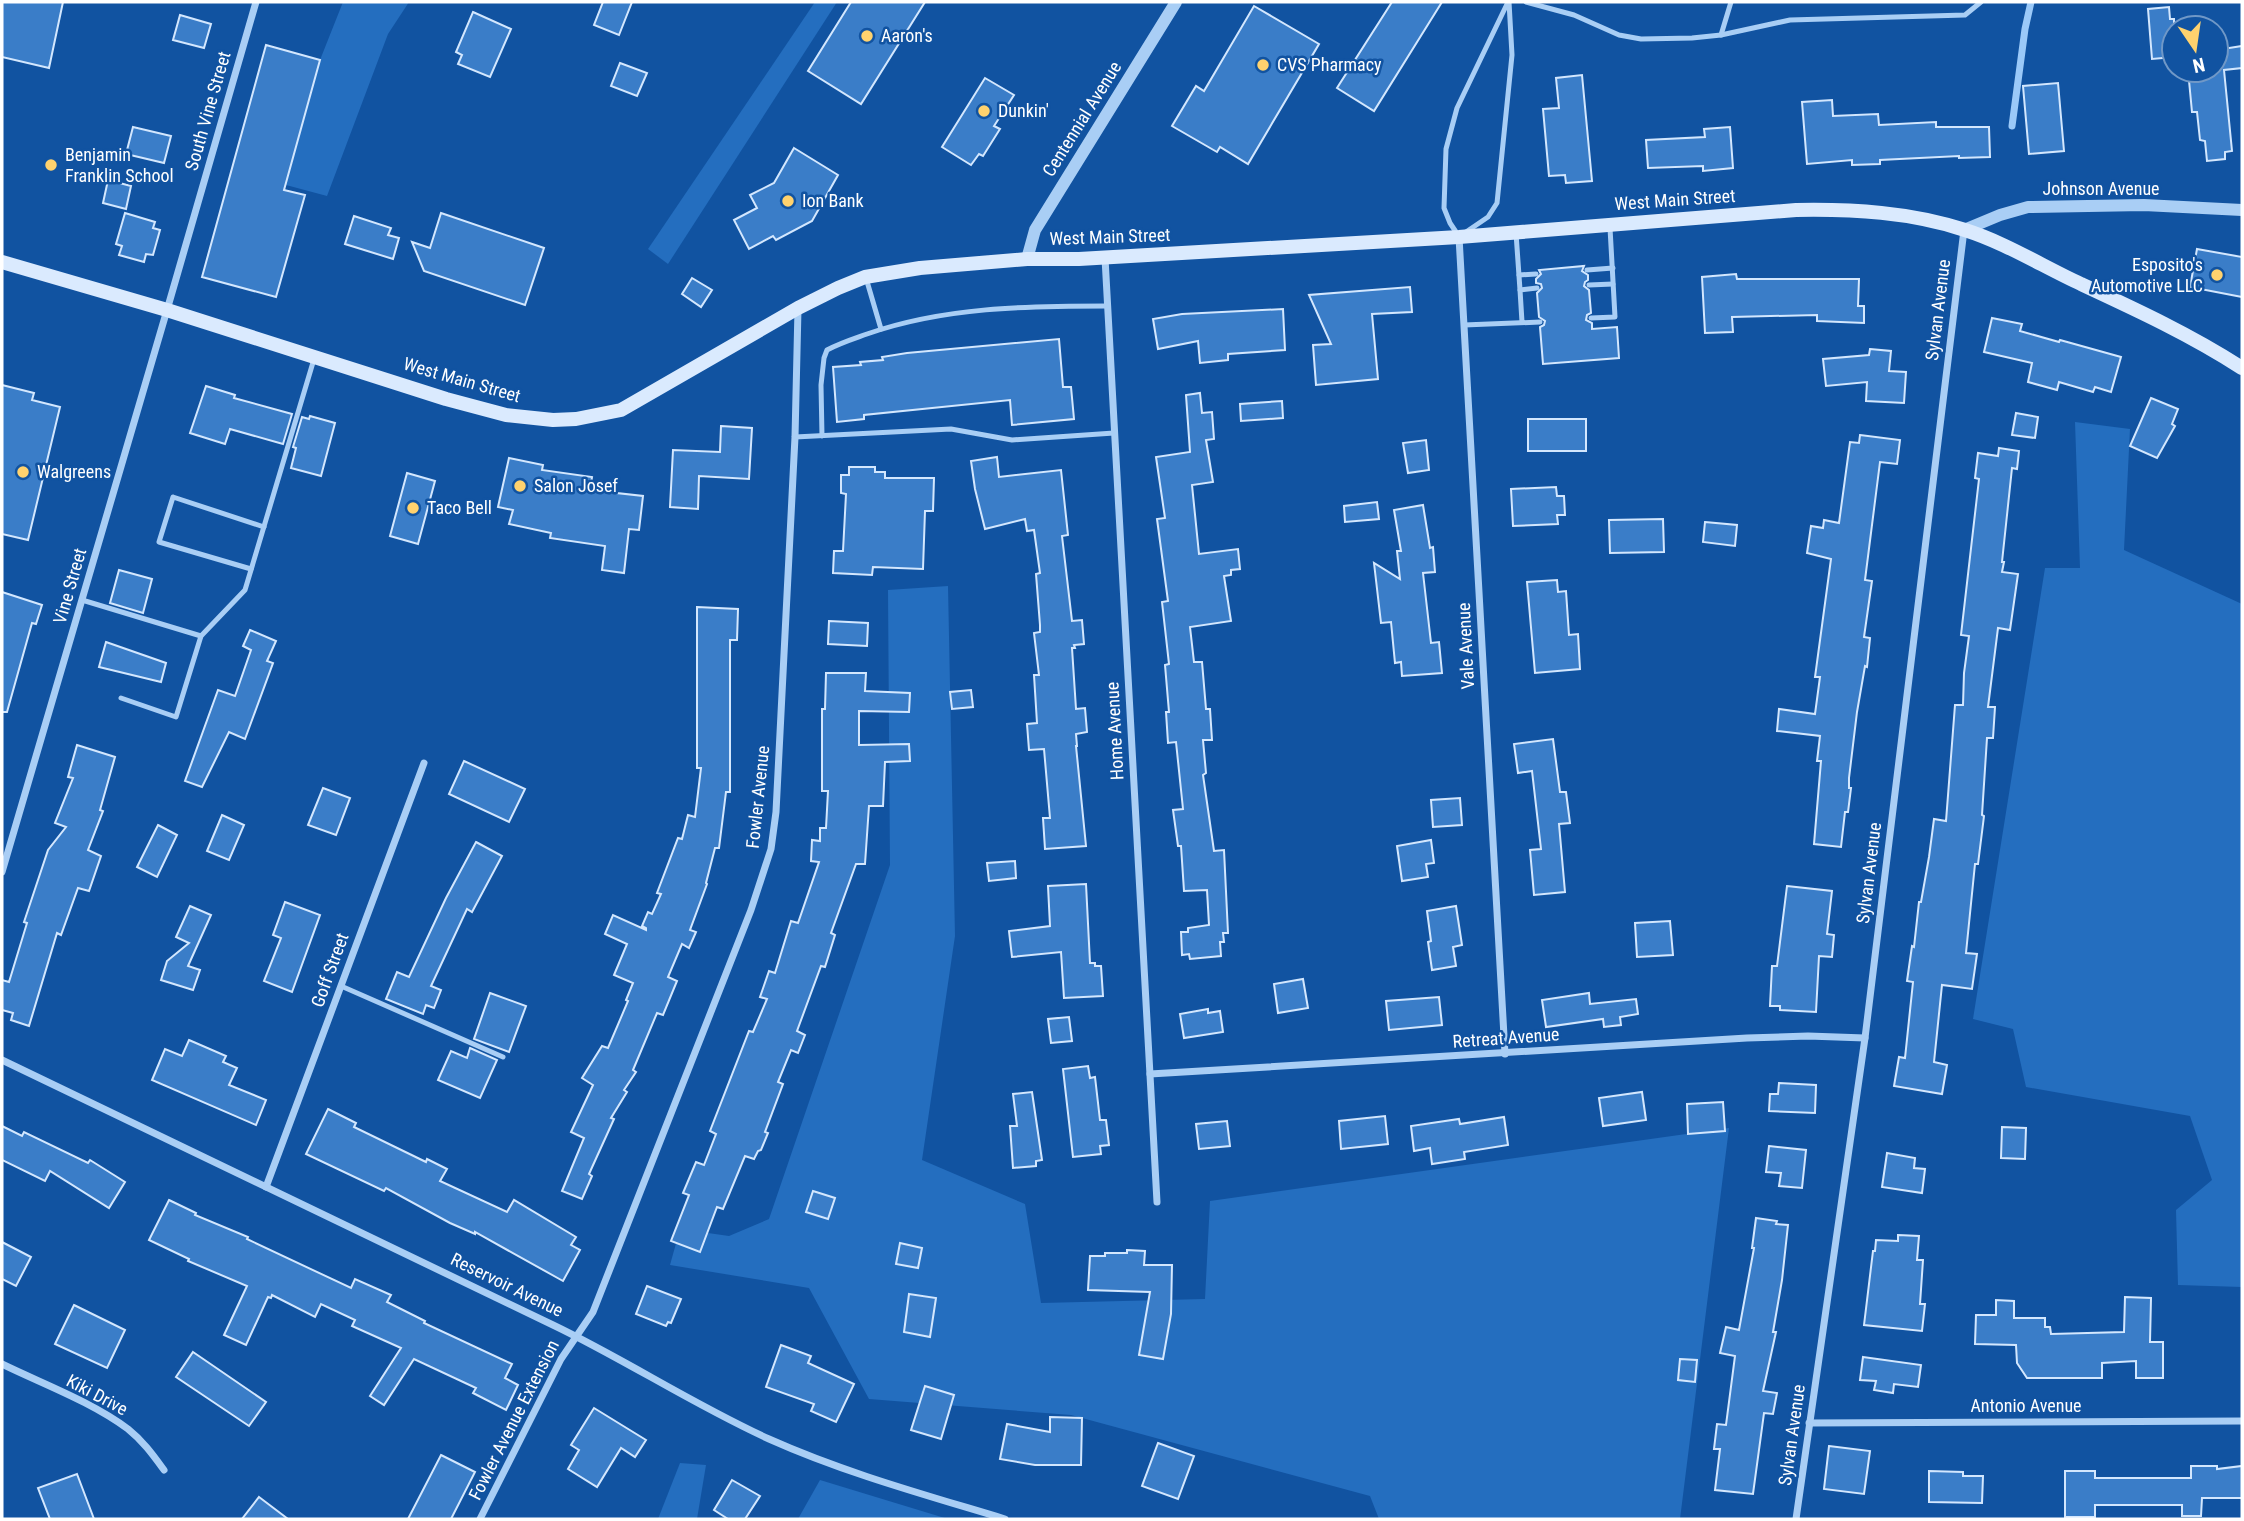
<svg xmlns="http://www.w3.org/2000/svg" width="2244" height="1521" font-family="'Roboto Condensed',sans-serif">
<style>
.green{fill:#246ebf}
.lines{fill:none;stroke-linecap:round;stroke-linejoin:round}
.stream{stroke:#9bc9f8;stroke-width:7}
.building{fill:#3a7dc8;stroke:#d3e7fe;stroke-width:2}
.service{stroke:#a9cef5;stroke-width:5}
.minor{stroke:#a9cef5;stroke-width:7}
.tertiary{stroke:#a9cef5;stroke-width:12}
.secondary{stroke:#daeafe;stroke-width:14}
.poi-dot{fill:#ffd26e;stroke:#1153a1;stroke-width:2.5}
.labels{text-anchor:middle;stroke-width:5;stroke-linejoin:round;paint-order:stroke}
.poi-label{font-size:18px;fill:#fff;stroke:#1153a1;text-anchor:start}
.street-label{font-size:18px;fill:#fff;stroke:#1153a1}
</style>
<rect width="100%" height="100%" fill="#1153a1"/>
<!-- green -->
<g class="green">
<path d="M343,2h66l-21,32 -61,162 -41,-11 34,-125z"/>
<path d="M815,2h22l-169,262 -20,-15z"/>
<path d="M2075,422l55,7 -6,121 118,54v683l-64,-2 -2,-75 36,-30 -22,-64 -164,-29 -13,-58 -40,-10 72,-451h35z"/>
<path d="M948,586l7,350 -33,224 103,44 16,99 164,-4 5,-98 519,-73 -49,391h-301l-9,-23 -299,-81 -202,-16 -60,-111 -139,-23 10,-36 49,7 40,-17 121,-354 -2,-275z"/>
<path d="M680,1463l26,2 -9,54h-39z"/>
<path d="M820,1480l128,39h-150z"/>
</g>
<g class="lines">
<!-- stream -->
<path class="stream" d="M2012,126l13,-97 6,-27"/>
</g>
<!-- building -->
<g class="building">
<path d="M2,2h61l-14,66 -47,-11z"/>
<path d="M603,2h29l-13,33 -25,-10z"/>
<path d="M851,2h74l-64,102 -53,-33z"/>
<path d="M1392,2h50l-68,109 -37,-23z"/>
<path d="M1254,6l65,38 -71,120 -28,-17 -3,5 -45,-26 24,-40 8,5z"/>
<path d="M2169,7l1,12h4v38l-22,2 -4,-50z"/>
<path d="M473,12l38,17 -21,48 -32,-13 4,-9 -6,-3z"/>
<path d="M180,15l31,9 -7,24 -31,-8z"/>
<path d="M266,45l54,15 -36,130 21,5 -29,102 -74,-20z"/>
<path d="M2242,46v22l-18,2 8,81 -7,1v7l-18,2 -2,-20 -5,-1 -3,-28h-5l-4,-42h28v-20z"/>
<path d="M620,63l27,10 -10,23 -26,-10z"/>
<path d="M1582,75l10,106 -26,2 -1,-8 -16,1 -6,-67 16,-1 -3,-30z"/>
<path d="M985,78l29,17 -20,31 6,3 -17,27 -4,-2 -8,11 -29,-18z"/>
<path d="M2058,83l6,68 -35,3 -6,-68z"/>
<path d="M1832,100l1,16 45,-2 1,11 57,-3v5h53l1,30 -31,1v-2l-79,4v4l-28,1v-5l-45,4 -5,-62z"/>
<path d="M133,127l38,9 -7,27 -38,-9z"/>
<path d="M1730,127l3,41 -30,3v-5l-55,2 -2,-28 59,-3 -1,-8z"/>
<path d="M794,148l44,27 -26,46 -36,19 -3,-4 -24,13 -15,-29 23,-12 -7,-13 24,-12z"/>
<path d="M108,180l23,6 -5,23 -23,-6z"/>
<path d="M125,213l30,9 -2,6 7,2 -7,25 -7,-1 -2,8 -25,-7 3,-9 -6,-2z"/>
<path d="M441,213l103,35 -19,57 -101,-34 -12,-29 18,6z"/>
<path d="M354,216l37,12 -3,7 11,3 -6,21 -48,-15z"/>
<path d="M2197,249l45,8v40l-52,-10z"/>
<path d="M1584,266l-2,5 6,4v5l-3,2 -1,4 5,4 2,23 -4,2 -1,5 6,3v6l25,-2 2,31 -76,6 -3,-37 4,-2 1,-4 -6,-4 -2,-24 5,-5 -1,-4 -5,-1v-4l5,-5 -2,-4z"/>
<path d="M1736,274l1,5h122l-1,27h6v17l-47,-2v-6l-85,2 1,15 -28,1 -3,-56z"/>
<path d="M692,278l20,12 -11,17 -19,-13z"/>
<path d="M1410,287l2,25 -40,2 6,65 -62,6 -3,-40 18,-1 -22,-49z"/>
<path d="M1283,309l2,41 -57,4v6l-28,3 -2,-22 -40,8 -5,-30 29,-5z"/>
<path d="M1992,318l30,6 -2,7 39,11 1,-2 61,17 -10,35 -16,-5 -2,5 -34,-10 -2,8 -29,-8 4,-19 -48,-11z"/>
<path d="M1059,339l4,48h8l3,32 -62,6 -2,-25 -146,15v4l-27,3 -4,-55 28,-2 -1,-3 23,-2 -1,-3 25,-4z"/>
<path d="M1870,349l21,2 -2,20 17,1 -2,31 -38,-2 1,-19 -41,4 -3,-27 46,-4z"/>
<path d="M2,385l32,8 -2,7 28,7 -32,133 -26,-6z"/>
<path d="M206,386l29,9 -1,3 58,16 -9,30 -53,-15 -5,15 -35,-11z"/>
<path d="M1200,393l2,20 10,-1 2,27 -8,1 7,42 -21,3 7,69 39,-5 2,20 -9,1v5l-7,1 7,45 -41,6 4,35h8l4,47h4l2,31h-9l3,33 -3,2 11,76 10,-1 4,83h-5l1,9h-4l1,14 -31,3 -1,-5 -7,1 -1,-23h7v-4l21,-3 -2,-35 -23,1 -3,-45h-3l-5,-36 10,-1 -7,-67 -8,1 -2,-31h3l-4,-47 4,-1 -7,-62 6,-1 -11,-82 8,-1 -9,-61 34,-5 -4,-57z"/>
<path d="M2151,398l27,11 -6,15 3,2 -18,32 -27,-12z"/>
<path d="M1282,401l1,17 -42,3 -1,-17z"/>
<path d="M2016,413l22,4 -3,21 -23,-3z"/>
<path d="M310,416l25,7 -14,53 -30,-8 5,-20 -3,-1 9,-30 7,2z"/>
<rect x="1528" y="419" width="58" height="32"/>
<path d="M721,426l31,2 -3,51 -50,-3 -1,33 -28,-2 3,-57 47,2z"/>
<path d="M1860,435l40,5 -3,24 -17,-2 -15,118 7,1 -8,56 6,1 -3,29 -2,-1 -8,46 -8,66v10h2l-3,24h-3l-4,35 -27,-3 7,-83h-4l3,-25 -43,-5 2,-22 36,5 5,-37h-5l16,-118 -24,-6 4,-27 12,2 1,-8 15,3 11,-81 9,1z"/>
<path d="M1426,440l3,30 -21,3 -5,-30z"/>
<path d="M1999,448l20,3 -2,18 -5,-1 -10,94h2l-2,10 16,2 -8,56 -12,-2 -10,79h7l-2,31h-6l-5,77 2,1 -6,48h-3l-9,89 11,1 -5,35 -30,-4 -8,77 13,3 -5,29 -48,-8 5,-29 6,1 8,-76 -6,-1 5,-35 2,1 5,-45h2l8,-45 5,-38 12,2 9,-116h8l1,-32 5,-37 -8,-1 18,-156 -4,-1 3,-25 20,3z"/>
<path d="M997,457l2,20 62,-7 7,65 -6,1 10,85 10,-1 2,24 -10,1 1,3h-3l4,61 9,-1 2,24 -11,2 1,12h-1l10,100 -41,3 -2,-31h7l-6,-69 -15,1 -2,-26 10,-1 -3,-48h5l-5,-42 6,-1v-7l-4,-51 4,-1 -6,-43 -7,1 -2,-12 -40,10 -10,-40 -4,-28z"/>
<path d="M509,458l34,7 -1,5 50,7 -2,13 53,6 -4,34 -10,-1 -5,44 -22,-3 3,-24 -55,-8 1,-5 -42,-9 4,-14 -15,-3z"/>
<path d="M849,467h26v5h10v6h49l-1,33h-8l-2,58 -50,-2 -1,8 -39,-2 1,-22h9l3,-57 -5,-1v-18h8z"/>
<path d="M407,473l28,8 -17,63 -28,-8z"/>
<path d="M1556,487l1,9h7l1,19h-8l1,9 -45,2 -2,-37z"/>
<path d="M1377,502l2,17 -34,3 -1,-16z"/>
<path d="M1423,505l7,43 3,-1 2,25 -12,1 8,70 8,-1 3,31 -40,3 -1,-14 -6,1 -4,-41 -10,1 -7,-60 26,16 -3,-28h4l-7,-41z"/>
<path d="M1663,519l1,33 -54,1 -1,-33z"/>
<path d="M1705,522l32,3 -2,21 -32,-4z"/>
<path d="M119,570l33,9 -9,34 -33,-10z"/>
<path d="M1557,580l1,12 8,-1 3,44 9,-1 2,35 -45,4 -8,-91z"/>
<path d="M2,592l40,13 -6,19 -4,-1 -25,89h-5z"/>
<path d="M697,607l41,2 -1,31h-7v152h-4l-7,56h-4l-9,35 1,1 -17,46 6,2 -7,16 -7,-4 -14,33 9,4 -14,34 -6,-2 -24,57 3,2 -12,18 3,2 -16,26 3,1 -25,55 3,2 -10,23 -20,-8 22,-53 -13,-6 22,-47 -11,-7 20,-32 6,2 20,-47 -2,-1 7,-17 -19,-8 13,-31 -22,-10 8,-19 33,15v-2l-4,-2 6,-14 4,2 9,-20 -4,-1 21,-55 4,1 6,-24 7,2 6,-49h-4z"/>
<path d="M829,621l39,2 -1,23 -39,-2z"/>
<path d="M250,630l26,11 -9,20 6,2 -28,76 -16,-7 -27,55 -17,-6 33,-91 17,6 16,-46 -8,-4z"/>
<path d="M106,642l60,21 -5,19 -62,-15z"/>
<path d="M826,673h40l-1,18 45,2 -1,19 -50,-1v34l50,-1 1,17 -25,1 -2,44h-14l-4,58h-9l-25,69 4,2 -10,32 -4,-1 -24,65 8,4 -7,18 -7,-3 -13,32 5,2 -18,48 3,1 -7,17 -3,1 -4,8 -9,-3 -22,53 -6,-2 -17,45 -29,-11 18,-46 -6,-2 13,-31 8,3 12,-31 -6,-3 39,-100 4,1 14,-33 -7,-2 9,-26 6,2 16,-52 7,2 21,-61 -8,-1 1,-21 8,1v-13h6l2,-37h-6v-82h3z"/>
<path d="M971,690l2,17 -21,2 -2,-17z"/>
<path d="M1553,739l7,53h6l4,31 -11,1 6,68 -31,3 -4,-45 11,-1 -9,-78 -14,2 -4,-29z"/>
<path d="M77,745l38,12 -15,53 3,1 -15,39 13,6 -12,35 -11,-3 -17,47 -4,-2 -28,93 -18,-6 2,-7 -11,-3v-30l7,2 18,-59 -3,-1 24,-72 18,-23 -11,-4 18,-45 -5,-1z"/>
<path d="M464,761l61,28 -16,33 -60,-28z"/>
<path d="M323,788l27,10 -14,37 -28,-10z"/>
<path d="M1460,798l2,27 -29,2 -2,-27z"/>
<path d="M222,815l22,10 -15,35 -22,-9z"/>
<path d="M158,825l19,10 -20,42 -20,-10z"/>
<path d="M1431,840l3,23 -8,1 2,13 -26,4 -5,-35z"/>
<path d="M476,842l26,14 -30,56 -5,-3 -36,77 10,4 -7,18 -8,-3 -3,9 -37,-15 11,-27 12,5 37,-79z"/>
<path d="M1015,861l1,17 -27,3 -2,-18z"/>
<path d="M1086,884l4,79h5v3h6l2,30 -39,2 -3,-46 -49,5 -3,-26 41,-5 -2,-40z"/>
<path d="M1787,886l45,5 -5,43 7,1 -2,22 -13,-1 -3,56 -36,-2v-4h-10l2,-40h5z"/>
<path d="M285,902l35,13 -28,77 -28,-11 17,-43 -8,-3z"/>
<path d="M190,906l21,9 -23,51 12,4 -7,20 -32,-10 6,-19 22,-18 -13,-6z"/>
<path d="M1456,906l6,39 -9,2 3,19 -24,4 -4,-28 3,-1 -4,-30z"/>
<path d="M1670,921l3,34 -36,2 -2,-34z"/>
<path d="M1303,979l5,29 -30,5 -4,-29z"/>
<path d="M490,993l36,13 -17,46 -35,-13z"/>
<path d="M1589,993l1,11 46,-5 2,15 -18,3 1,8 -17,2 -1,-8 -57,8 -4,-27z"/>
<path d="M1439,997l3,28 -53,5 -3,-29z"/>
<path d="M1208,1009v4l12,-2 3,21 -39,6 -4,-24z"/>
<path d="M1069,1017l3,24 -21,2 -3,-24z"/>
<path d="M189,1040l37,16 -3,6 14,6 -8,17 37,15 -10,25 -104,-45 13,-31 17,7z"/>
<path d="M470,1048l27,12 -17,38 -42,-18 13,-29 16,7z"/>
<path d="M1088,1066l2,12 5,-1 5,43h6l3,25 -9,1 1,8 -28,3 -10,-88z"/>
<path d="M1779,1083l37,2 -1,28 -46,-2 1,-17h8z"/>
<path d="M1032,1092l10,68 -6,1v5l-23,2 -3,-42h7l-4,-32z"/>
<path d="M1642,1092l4,28 -43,6 -4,-28z"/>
<path d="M1723,1102l2,29 -37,3 -1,-30z"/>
<path d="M328,1109l28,14 -2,4 72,35 1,-3 20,10 -7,12 67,31 7,-12 62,37 -5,8 9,5 -17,31 -88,-49v2l-25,-11 -64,-35 -2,3 -78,-37z"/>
<path d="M1385,1116l3,28 -47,5 -2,-28z"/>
<path d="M1504,1117l4,28 -44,7 1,7 -33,5 -2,-16 -16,3 -3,-25 48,-7 1,5z"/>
<path d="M1227,1121l3,25 -31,3 -3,-25z"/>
<path d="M2,1126l20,10 2,-4 64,31 2,-3 35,22 -16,26 -59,-37 -5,10 -43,-21z"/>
<path d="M2002,1127l24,1 -1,31 -24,-1z"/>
<path d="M1769,1146l37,4 -4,38 -23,-2 2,-13 -15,-1z"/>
<path d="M1887,1153l28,5 -1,10 11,1 -3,24 -40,-6z"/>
<path d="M813,1191l22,7 -7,21 -22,-7z"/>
<path d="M169,1200l27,13 -1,2 53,22 -1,2 104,49 4,-9 36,16 -4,7 38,19 -1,2 88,41 -7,14 13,7 -12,25 -33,-17 3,-5 -62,-29 -30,46 -14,-9 31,-48 -49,-22 3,-6 -34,-16 -6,13 -43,-22 -1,3 -3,-1 -22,48 -22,-10 23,-49 -59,-25 1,-2 -40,-19z"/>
<path d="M1756,1218l21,3 -1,3 12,1 -6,55 -9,52h3l-13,59 14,2 -4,21 -9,-1 -11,81 -38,-4 5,-41h-6l3,-25 9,1 9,-69 -15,-3 6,-26 13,3 15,-82h-2z"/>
<path d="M1898,1235l21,1 -2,24h6l-3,44h5l-3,27 -58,-6 9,-74h2l1,-11 22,1z"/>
<path d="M2,1242l29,15 -15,29 -14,-7z"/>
<path d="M900,1243l22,5 -4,20 -22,-4z"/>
<path d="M1127,1250l18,1 -1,14h28l-1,49 -8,45 -24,-4 11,-63 -62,-2 2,-34h15v-3h22z"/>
<path d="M647,1286l34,13 -10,24 -3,-1 -2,4 -30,-12z"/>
<path d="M909,1294l27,4 -6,39 -26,-5z"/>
<path d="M2125,1297l26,1 -1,44h13v36h-27v-17l-34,2v15h-75l-10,-15 -1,-18 -41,-1 1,-29h20v-15l18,1v17h31v9h5l1,7 73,-2z"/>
<path d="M74,1305l51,25 -18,38 -52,-24z"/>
<path d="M781,1345l30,11 -3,7 46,21 -18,38 -25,-11 3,-7 -48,-17z"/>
<path d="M193,1352l73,50 -17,24 -73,-49z"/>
<path d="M1863,1357l58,8 -3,22 -24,-3 -1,9 -19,-3 2,-9 -16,-1z"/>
<path d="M1680,1359l17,1 -2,22 -17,-2z"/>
<path d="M925,1386l29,9 -13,44 -30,-9z"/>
<path d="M594,1408l52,32 -11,17 -14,-9 -24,39 -29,-18 11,-19 -8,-5z"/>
<path d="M1050,1417l32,1 -1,47h-46l-35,-6 7,-35 43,8z"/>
<path d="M1158,1443l36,13 -16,43 -36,-13z"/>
<path d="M1829,1446l41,5 -6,43 -40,-5z"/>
<path d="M441,1455l34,17 -24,47h-43z"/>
<path d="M2191,1466h26v3l25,-3v32h-40l-1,18h-19v-11h-87v12h-30v-46h30v7h96z"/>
<path d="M1929,1471l34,1v4h20l-1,27 -53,-1z"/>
<path d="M77,1474l17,45h-44l-12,-31z"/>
<path d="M732,1480l28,16 -15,23h-17l-14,-9z"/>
<path d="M259,1497l29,22h-46z"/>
</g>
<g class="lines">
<!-- service -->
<g class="service">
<path d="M1526,2l48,13 45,20 22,4 51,-1 29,-3 69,-15 175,-5 16,-13"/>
<path d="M1721,35l10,-33"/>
<path d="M1466,232l22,-15 9,-14 15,-148 -3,-53"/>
<path d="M1516,233l4,57"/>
<path d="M1458,235l-8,-12 -6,-15 2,-59 11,-41 51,-106"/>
<path d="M1587,270l26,-2"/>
<path d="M1519,275l17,-1"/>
<path d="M866,278l15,51"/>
<path d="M1589,285l24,-1"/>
<path d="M1591,318l24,-1 -5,-89"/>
<path d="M1522,322l-2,-32 17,-2"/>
<path d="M1464,325l76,-3"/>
<path d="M822,436l-1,-51 3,-27 3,-8c13,-7 26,-11 40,-16 77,-27 160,-28 240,-28"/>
<path d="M795,437l156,-8 61,11 102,-7"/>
<path d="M251,569l-92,-27 14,-45 91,30"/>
<path d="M82,600l119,36"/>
<path d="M121,698l55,19 25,-81 44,-46 69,-231"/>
<path d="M341,986l162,71"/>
</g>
<!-- minor -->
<g class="minor">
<path d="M1459,237l46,817"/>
<path d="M1105,258l52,944"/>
<path d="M2,872l165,-562 89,-308"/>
<path d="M2,1060c183,88 367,176 551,265 73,35 141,80 216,114 76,34 157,56 236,80"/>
<path d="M1150,1074l597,-36 61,-2 57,2"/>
<path d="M266,1187l158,-424"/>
<path d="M2,1364c41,20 90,38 126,65 15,12 25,26 36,41"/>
<path d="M1809,1423l433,-2"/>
<path d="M480,1519l81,-160 32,-47 158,-402 20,-61 5,-37 19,-375 3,-128"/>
<path d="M1796,1519l69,-481 99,-808"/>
</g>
<!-- tertiary -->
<g class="tertiary">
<path d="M1964,230l36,-15 28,-8 116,-2 98,5"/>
<path d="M1027,259l8,-29 141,-228"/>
</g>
<!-- secondary -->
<path class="secondary" d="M2,262l165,48 279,89 60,16 47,5 23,-1 45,-9 177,-102 40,-20 27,-11 55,-9 107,-9h52l380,-22 337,-27c57,-1 114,2 169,20 41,13 77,36 116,54 56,26 110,51 161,84"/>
</g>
<!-- markers -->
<g class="poi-dot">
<circle cx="867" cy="36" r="7"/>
<circle cx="1263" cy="65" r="7"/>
<circle cx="984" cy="111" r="7"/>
<circle cx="51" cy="165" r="7"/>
<circle cx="788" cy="201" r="7"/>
<circle cx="2217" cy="275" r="7"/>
<circle cx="23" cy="472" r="7"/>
<circle cx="520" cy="486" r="7"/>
<circle cx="413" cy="508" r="7"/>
</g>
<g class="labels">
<!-- poi labels -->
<g class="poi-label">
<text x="881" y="42">Aaron's</text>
<text x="1277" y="71">CVS Pharmacy</text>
<text x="998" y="117">Dunkin'</text>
<text x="65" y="161">Benjamin<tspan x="65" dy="21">Franklin School</tspan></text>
<text x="802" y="207">Ion Bank</text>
<text x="2203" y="271" text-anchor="end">Esposito's<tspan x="2203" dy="21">Automotive LLC</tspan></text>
<text x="37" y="478">Walgreens</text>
<text x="534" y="492">Salon Josef</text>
<text x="427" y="514">Taco Bell</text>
</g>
<!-- street labels -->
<g class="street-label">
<text transform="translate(208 111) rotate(-74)" y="6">South Vine Street</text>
<text transform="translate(1082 119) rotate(-58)" y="6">Centennial Avenue</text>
<text x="2101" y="195">Johnson Avenue</text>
<text transform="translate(1675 200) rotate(-4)" y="6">West Main Street</text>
<text transform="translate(1110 237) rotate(-2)" y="6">West Main Street</text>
<text transform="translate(1938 310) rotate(-83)" y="6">Sylvan Avenue</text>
<text transform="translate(462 380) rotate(16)" y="6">West Main Street</text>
<text transform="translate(70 586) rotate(-74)" y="6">Vine Street</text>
<text transform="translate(1466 646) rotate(-93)" y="6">Vale Avenue</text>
<text transform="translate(1115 731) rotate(-93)" y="6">Home Avenue</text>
<text transform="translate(758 797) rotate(-84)" y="6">Fowler Avenue</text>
<text transform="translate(1869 873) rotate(-83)" y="6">Sylvan Avenue</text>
<text transform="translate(330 970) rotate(-70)" y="6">Goff Street</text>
<text transform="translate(1506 1038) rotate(-4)" y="6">Retreat Avenue</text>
<text transform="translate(507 1285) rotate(26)" y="6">Reservoir Avenue</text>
<text transform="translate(97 1395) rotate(28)" y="6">Kiki Drive</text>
<text x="2026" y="1412">Antonio Avenue</text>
<text transform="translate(514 1420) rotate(-63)" y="6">Fowler Avenue Extension</text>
<text transform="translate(1792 1435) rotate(-82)" y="6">Sylvan Avenue</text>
</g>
</g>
<!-- border -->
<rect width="2244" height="1521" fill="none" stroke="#ffffff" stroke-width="7"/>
<!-- north arrow -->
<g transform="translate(2195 49) rotate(167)"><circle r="33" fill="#1153a1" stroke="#7098c7" stroke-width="2"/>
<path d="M0-5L12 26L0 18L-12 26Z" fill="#ffd26e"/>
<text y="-10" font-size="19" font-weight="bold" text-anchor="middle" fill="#ffffff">N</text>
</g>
</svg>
